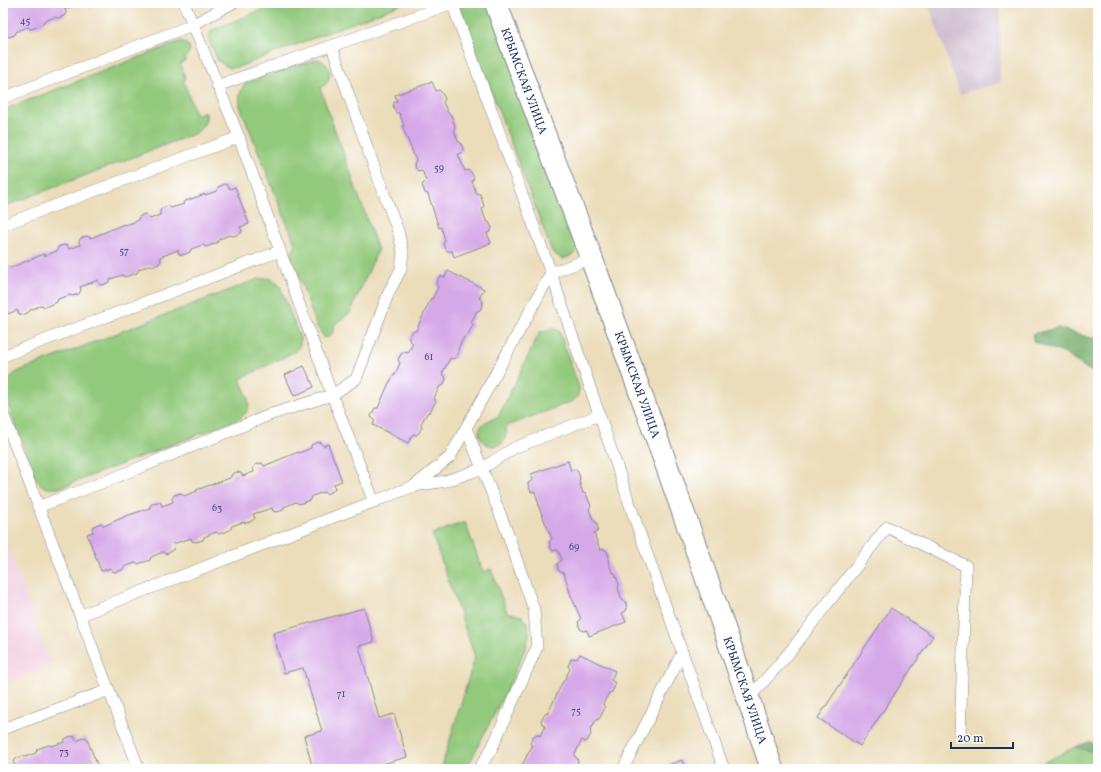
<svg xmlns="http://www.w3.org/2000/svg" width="1101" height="772" font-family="Vollkorn,serif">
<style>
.built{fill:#f2cfe1}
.industrial{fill:#cfbdcf}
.green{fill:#93c97c;stroke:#577c6d}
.forest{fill:#76ad6c;stroke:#486e65}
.building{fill:#d5a8e8}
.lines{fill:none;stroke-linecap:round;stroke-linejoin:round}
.lane-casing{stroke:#83868c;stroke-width:12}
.secondary-casing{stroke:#83868c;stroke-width:24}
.lane{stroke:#fff;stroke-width:11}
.secondary{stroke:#fff;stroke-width:22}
.labels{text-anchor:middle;stroke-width:4;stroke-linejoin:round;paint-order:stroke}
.number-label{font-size:10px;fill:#4a4d80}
.street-label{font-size:12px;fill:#1b2f5e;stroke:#fff}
</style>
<rect width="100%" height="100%" fill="#fff"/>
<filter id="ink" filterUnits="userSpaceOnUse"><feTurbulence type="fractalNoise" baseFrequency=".025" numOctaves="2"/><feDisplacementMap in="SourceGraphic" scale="8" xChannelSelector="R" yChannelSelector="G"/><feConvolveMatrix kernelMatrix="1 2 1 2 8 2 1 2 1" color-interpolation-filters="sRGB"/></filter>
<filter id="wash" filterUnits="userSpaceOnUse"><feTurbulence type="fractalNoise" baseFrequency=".012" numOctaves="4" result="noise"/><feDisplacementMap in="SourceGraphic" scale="16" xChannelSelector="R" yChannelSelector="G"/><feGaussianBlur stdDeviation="0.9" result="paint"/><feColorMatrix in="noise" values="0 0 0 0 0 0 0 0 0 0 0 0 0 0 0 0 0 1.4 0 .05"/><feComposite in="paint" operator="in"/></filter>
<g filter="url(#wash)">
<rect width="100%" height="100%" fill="#ebddba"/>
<!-- built -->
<path class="built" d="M3,532l48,134 -48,19z"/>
<!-- industrial -->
<path class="industrial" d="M928,3h72v80l-40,11z"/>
<!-- green -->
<g class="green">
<path d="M279,3h126l-167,64 -9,1 -11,-7 -9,-21 1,-7 2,-3z"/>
<path d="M458,3h34l87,246c-5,6 -9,8 -17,10l-10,-7z"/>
<path d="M181,41c9,2 12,11 4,16l1,3 -6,4 5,13 -1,5 12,33 10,-3c1,10 -2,14 -10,21l-193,74v-97z"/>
<path d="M318,59c9,3 16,13 9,23 -1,3 -5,5 -7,6l58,162 -28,63 -15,11c-2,6 -2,13 -10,14l-8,-11 -26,-73 5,-8 -56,-140c-1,-10 -1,-15 6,-23z"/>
<path d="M268,278l6,2 6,6 20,52c1,6 -1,10 -6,14l-54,27c6,16 17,28 -1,40l-180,69c-13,1 -17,0 -24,-11l-32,-85c3,-10 6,-15 16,-21l239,-92z"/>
<path d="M552,328l7,3 20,56c0,6 -1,10 -6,14l-66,25c-1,4 0,8 -2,12 -8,19 -36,0 -22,-14 4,-4 10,-5 15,-7l42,-85z"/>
<path d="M465,522l18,50 8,-3 16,43 15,4 6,8 1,10 -3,13 -15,34 -44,87 -26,1 34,-112 -43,-123z"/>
<path d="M1075,747l23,6v16h-67z"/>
</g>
<!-- forest -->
<g class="forest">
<path d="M1058,328l40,12v36l-35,-23 -29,-11 -2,-8z"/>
<path d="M1089,742l9,3v8l-23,-6z"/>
</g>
<g id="blocks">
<!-- building -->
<g class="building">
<path d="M3,3h79l-17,6 1,4 -2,3 -6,2 -3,-1 -11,4 -2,4 -11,4 -4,-2 -11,5 -1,3 -7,2 -4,-1 -1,-4z"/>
<path d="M84,3h12l-7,4 -4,-1z"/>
<path d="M432,82l4,9 3,-1 3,3 3,6 -2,3 5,11 3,2 4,11 -1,4 4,11 3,2 2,6 -1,4 -4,1 7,17 3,-1 3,2 3,6 -2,3 4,12 4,1 4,12 -2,3 4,12 3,1 3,6 -2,4 -3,1 4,10 -37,14 -2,-6h-5l-4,-7 2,-4 -4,-13 -2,1 -11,-34 -3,-1 -3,-8 4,-4 -4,-11 -4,1 -2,-2 -2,-5 2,-4 -14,-34h2l-5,-13h-3l-3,-7 1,-4 3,-1 -2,-6z"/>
<path d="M225,184l3,2 2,3 5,-2 14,37 -9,3 2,4 -2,3 -7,2 -3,-1 -11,4 -2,4 -11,4 -3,-2 -12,4 -1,3 -7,3 -4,-1 -1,-4 -18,7 1,4 -2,3 -6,2 -3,-1 -11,4 -2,4 -12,4 -3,-2 -11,4 -2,3 -6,3 -4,-1 -1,-4 -18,7 1,3 -2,4 -7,2 -2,-1 -12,4 -1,3 -12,5 -3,-2 -12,5 -1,2 -6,3 -4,-1 -2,-4 -9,4 -5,-13v-34l5,-1 2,2 34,-14v2l13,-5 1,-4 6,-2 3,1 2,3 11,-4 -1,-4 2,-3 6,-2 4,2 33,-14 1,1 12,-4 2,-4 5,-3 4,2 2,3 10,-4v-4l2,-3 6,-2 3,2 13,-4 -1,-2 22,-8v1l12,-4 1,-4z"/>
<path d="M448,271l36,18 -5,9 3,2 1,4 -3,6 -3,1 -6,11 2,3 -6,11 -3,1 -6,12 1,2 -3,7 -3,1 -3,-1 -8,16 3,2 1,3 -3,7h-3l-6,12 2,3 -6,11 -3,1 -6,11 1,3 -3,6 -3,2 -3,-1 -5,9 -35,-18 2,-5 -3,-2 -1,-2 4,-8h3l10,-23 6,-10h1l5,-12 -2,-3 3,-6 4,-2 3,1 5,-10 -4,-3v-2l4,-7h3l15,-33 1,1 6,-12 -2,-3 3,-7 2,-1 4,1z"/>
<path d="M304,366l10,21 -20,9 -9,-21z"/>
<path d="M318,442l3,1 2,3 5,-2 14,37 -8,3 1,4 -2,3 -7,3 -2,-2 -12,4 -1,4 -12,4 -3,-2 -12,5 -1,3 -6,2 -4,-1 -1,-3 -19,6 2,4 -3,3 -6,2 -3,-1 -11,4 -2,4 -11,4 -3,-2 -12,5 -1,3 -7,2 -4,-1 -1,-3 -18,6 1,4 -2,3 -6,3 -3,-2 -12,5 -1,3 -12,4 -3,-1 -11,4 -2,3 -6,2 -4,-1 -1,-3 -10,3 -14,-37 6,-2 -1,-3 2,-3 7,-3 3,3 22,-10 24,-8v-3l7,-3 4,1 1,3 11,-4 -1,-3 2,-4 7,-2 3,3 13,-5 -1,-1 34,-12 2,-4 5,-2 4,1 2,3 11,-4 -1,-3 2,-4 7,-2 2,3 34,-14 1,1 12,-5v-3z"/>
<path d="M568,461l3,10 4,-2 3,3 2,6 -1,3 4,12 3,1 5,12 -2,3 4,11 3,2 2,6 -1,4 -3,1 6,17 3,-1 4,2 2,6 -1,3 4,12 3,1 4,12 -1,3 4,12 3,1 2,7 -1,3 -4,2 4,9 -37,14 -2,-6 -3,1 -4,-2 -2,-7 3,-3 -10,-23 -7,-23 -5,-2 -2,-6 1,-2 4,-3 -4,-10 -4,1 -3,-2 -2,-7 3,-3 -14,-34h1l-4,-13h-4l-3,-7v-2l5,-3 -2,-6z"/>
<path d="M364,608l10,34 -15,4 20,72 15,-4 13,43 -42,12h-52l-9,-33 18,-5 -19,-63 -19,5 -11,-40z"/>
<path d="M891,608l42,28 -73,110 -42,-28z"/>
<path d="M580,654l35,17 -4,9 3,2 1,4 -3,6 -3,1 -6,11 2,4 -6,11 -3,1 -6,11 1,3 -3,6 -3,2 -3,-2 -8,16 3,2 1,4 -3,6 -4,1h-51l12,-23 -2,-3 3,-7 4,-2 3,2 5,-10 -3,-2 -1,-4 4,-6 3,-1 15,-32h1l6,-12 -2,-3 3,-7 2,-1 4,1z"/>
<path d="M71,736l4,1 1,4 10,-4 13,32h-93l9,-4 -2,-3 3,-3 6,-3 3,1 11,-4 1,-4 12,-4 3,1 12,-4 1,-3z"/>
<path d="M682,760l3,9h-28z"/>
</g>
</g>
</g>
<g filter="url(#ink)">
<use href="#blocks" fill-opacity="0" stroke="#83868c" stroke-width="1"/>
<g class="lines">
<!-- lane casing -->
<g class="lane-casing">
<g id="lane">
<path d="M184,3l55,134 93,258 42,107"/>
<path d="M452,3l99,270 90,264 83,232"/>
<path d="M217,86c78,-28 157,-54 235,-83"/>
<path d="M3,98l189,-73 41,-22"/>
<path d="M3,225l236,-88"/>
<path d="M3,356l277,-105"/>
<path d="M3,414l136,355"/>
<path d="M466,428l40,101 28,81 3,37 -45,101 -13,21"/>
<path d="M414,486l32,-5 35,-12 33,-21 85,-33"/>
<path d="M38,507l71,-27 163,-66 60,-19 24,-16 33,-87 12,-23 2,-17 -5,-21 -29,-78 -37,-106"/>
<path d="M81,615l333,-129 36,-29 101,-184 40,-15"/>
<path d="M748,699l41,-46 98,-126 79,39 -6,169"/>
<path d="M3,729l106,-39"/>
<path d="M623,769l59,-116"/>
</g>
</g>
<!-- secondary casing -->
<g class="secondary-casing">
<g id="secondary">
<path id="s1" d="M496,3c30,86 64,171 96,257 62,169 123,338 180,509"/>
</g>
</g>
<!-- lane -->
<use href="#lane" class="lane"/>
<!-- secondary -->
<use href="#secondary" class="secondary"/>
</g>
</g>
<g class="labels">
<!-- number labels -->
<g class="number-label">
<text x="25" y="24">45</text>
<text x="439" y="171">59</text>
<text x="124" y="254">57</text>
<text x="429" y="360">61</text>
<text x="217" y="511">63</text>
<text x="574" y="550">69</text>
<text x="341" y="697">71</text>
<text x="576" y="714">75</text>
<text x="64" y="755">73</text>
</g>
<!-- street labels -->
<g class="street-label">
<text dy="4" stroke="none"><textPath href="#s1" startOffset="83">КРЫМСКАЯ УЛИЦА</textPath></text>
<text dy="4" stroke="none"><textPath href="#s1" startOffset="407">КРЫМСКАЯ УЛИЦА</textPath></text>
<text dy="4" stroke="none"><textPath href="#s1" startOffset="731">КРЫМСКАЯ УЛИЦА</textPath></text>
</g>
</g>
<!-- margin -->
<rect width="1101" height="772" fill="none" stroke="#fff" stroke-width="16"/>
<!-- scale -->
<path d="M951 742v6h62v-6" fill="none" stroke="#1b2f5e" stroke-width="2"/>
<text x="957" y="742" font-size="12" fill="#1b2f5e" stroke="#ffffff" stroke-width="3" paint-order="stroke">20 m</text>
</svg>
